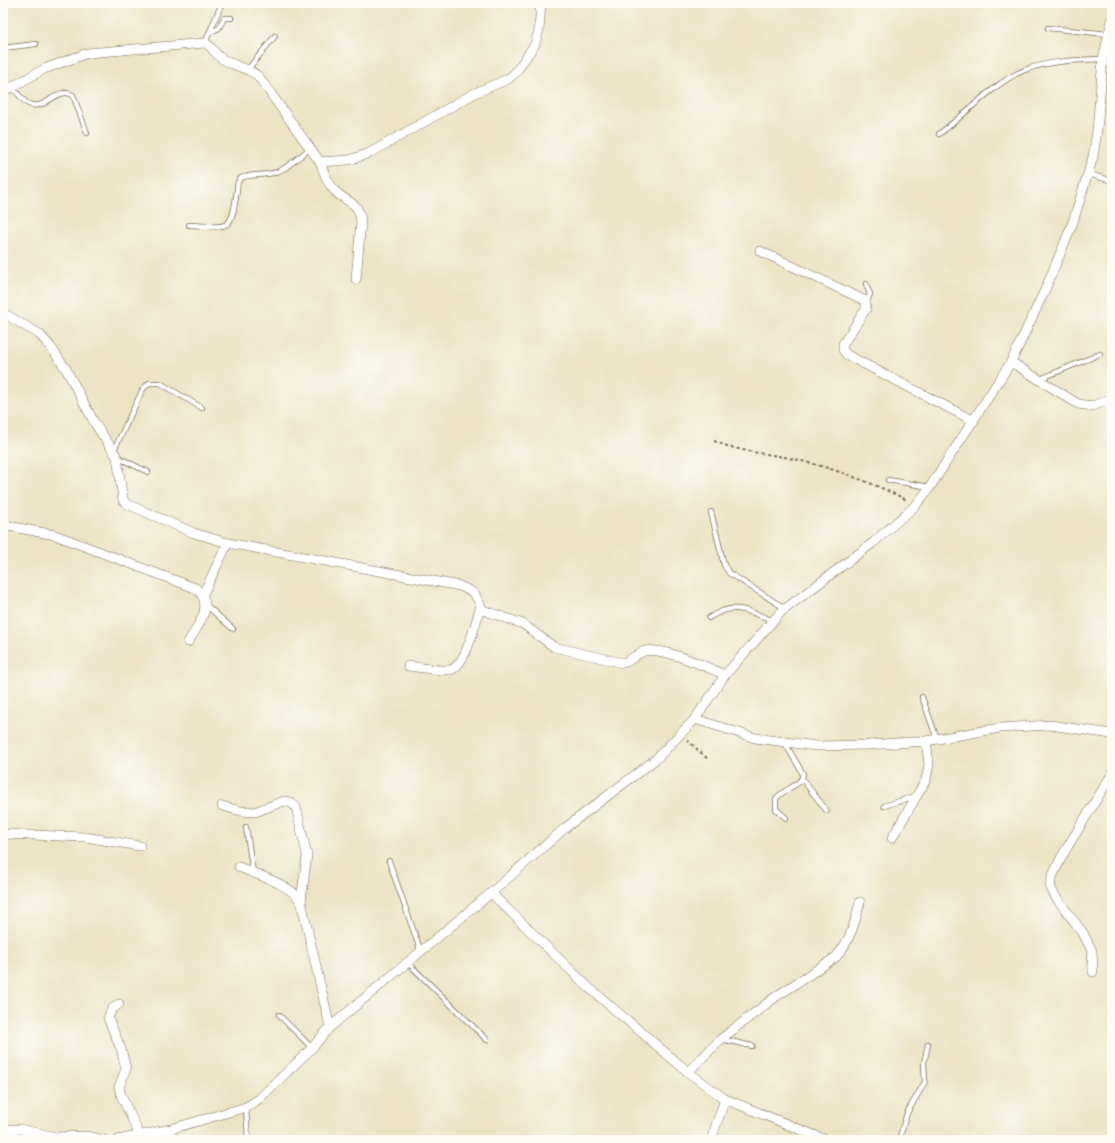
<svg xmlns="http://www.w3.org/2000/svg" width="1115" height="1143" font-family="Itim,sans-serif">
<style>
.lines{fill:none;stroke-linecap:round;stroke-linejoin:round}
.service-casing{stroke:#796b58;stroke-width:6}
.minor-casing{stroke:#796b58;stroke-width:10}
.path{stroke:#796b58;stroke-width:2;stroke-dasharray:3 3;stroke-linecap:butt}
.service{stroke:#fff;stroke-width:4.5}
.minor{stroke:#fff;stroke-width:9}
</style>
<rect width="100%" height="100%" fill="#fdfcf7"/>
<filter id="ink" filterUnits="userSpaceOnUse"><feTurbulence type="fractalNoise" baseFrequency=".025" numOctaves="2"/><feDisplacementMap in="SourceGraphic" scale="8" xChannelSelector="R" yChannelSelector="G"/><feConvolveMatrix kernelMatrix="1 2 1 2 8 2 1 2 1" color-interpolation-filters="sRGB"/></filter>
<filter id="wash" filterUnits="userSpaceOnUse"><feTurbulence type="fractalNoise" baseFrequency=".012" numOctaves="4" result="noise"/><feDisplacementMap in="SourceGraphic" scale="16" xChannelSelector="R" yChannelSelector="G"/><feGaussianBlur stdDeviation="0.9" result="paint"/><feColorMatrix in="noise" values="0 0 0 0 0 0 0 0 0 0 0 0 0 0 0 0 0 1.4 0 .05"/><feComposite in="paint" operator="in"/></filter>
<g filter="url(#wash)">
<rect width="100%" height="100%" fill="#ece4c5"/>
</g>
<g filter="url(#ink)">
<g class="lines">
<!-- service casing -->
<g class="service-casing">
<g id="service">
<path d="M1048,28l60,6"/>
<path d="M209,33l10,-5 5,-10h7"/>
<path d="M205,43l17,-40"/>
<path d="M3,48l33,-4"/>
<path d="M248,69l27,-33"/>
<path d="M12,87c5,5 10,13 15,16 18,11 29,-18 46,-8l14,38"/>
<path d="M939,134c26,-19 57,-53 86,-64 23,-9 53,-10 78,-11"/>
<path d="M1089,174l23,7"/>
<path d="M189,225c41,2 42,8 48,-35 0,-4 0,-9 4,-12 6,-4 26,-2 36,-6 11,-4 22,-15 32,-23"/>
<path d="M866,284l4,10 -3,8"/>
<path d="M1040,379l60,-25"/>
<path d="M114,450l29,-61 6,-6h11l42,25"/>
<path d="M117,457l31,15"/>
<path d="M888,480l42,7"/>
<path d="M711,512l13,53 5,8 57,36"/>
<path d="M206,605l27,24"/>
<path d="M709,618c25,-17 40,-7 65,3"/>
<path d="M922,697l15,42"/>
<path d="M785,743l18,31c-2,13 -20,14 -27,25v10l10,9"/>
<path d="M802,779l25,32"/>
<path d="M884,806l32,-10"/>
<path d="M246,827l7,46"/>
<path d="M389,861l32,91"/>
<path d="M408,963l79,77"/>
<path d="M279,1015l33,33"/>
<path d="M721,1039l31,7"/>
<path d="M3,1049h2"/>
<path d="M246,1107l2,33"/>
<path d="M899,1140l8,-27 18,-31 -1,-19 4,-19"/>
</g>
</g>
<!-- minor casing -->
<g class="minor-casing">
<g id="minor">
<path d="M3,92l41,-23 44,-16 117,-10c8,3 9,11 16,15 11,8 26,9 37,18l62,86 29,-2 21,-7 105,-60 33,-14 8,-7 19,-28 4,-14 2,-27"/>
<path d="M320,162c4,10 7,21 14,28 13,14 25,10 27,32l-5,57"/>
<path d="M760,251l106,50v8l-23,35v6l4,5 127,66"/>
<path d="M3,313l36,21 11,12 16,23 28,53 23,35 6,43 4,4 67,29 34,10 232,43 14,7 9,17 40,14 31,23 69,16c8,-2 14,-10 22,-12 19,-4 62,16 80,24"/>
<path d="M1011,362l67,42 15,2 19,-8"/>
<path d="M3,525l52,10 140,53c21,15 4,37 -7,54"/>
<path d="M203,594l25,-51"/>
<path d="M408,666c13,1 28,5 41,4 16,-1 27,-48 31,-62"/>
<path d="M695,719l60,19 61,8 52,-1 58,-4 74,-13 50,-3 62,9"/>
<path d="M222,806l19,5 14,1 29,-11 6,1 6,5 11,48 -6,46"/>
<path d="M3,834l82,3 55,9"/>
<path d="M892,838l34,-58 3,-16 -3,-23"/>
<path d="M239,867c18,8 51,17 62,34l29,126"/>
<path d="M491,893l96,93 101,86 37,27 101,41"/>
<path d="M1093,972l-1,-21 -9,-18 -28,-37 -5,-10 2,-9 10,-21 50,-82"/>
<path d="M119,1004l-7,5 -4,9 13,31 5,20 -7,18 2,8 19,41"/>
<path d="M688,1072l33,-33 53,-41 62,-41c14,-16 19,-34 24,-55"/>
<path d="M3,1130l17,-1 35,8 31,-1 18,4"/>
<path d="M118,1140l53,-11 75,-22 13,-8 26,-25 27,-26 18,-21 161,-134 74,-65 91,-69 39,-40 30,-44 56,-63 93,-70 42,-37 14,-18 81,-125 34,-72 27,-65 21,-68 4,-26 6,-72 9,-39"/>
<path d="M711,1140l14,-41"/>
</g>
</g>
<!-- path -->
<g class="path">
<path d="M714,441c27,12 56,12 84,19 38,9 75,23 109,40"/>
<path d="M687,740l22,20"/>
</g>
<!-- service -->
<use href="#service" class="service"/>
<!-- minor -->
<use href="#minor" class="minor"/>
</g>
</g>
<!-- margin -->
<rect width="1115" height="1143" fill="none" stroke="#fdfcf7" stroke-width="16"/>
</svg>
